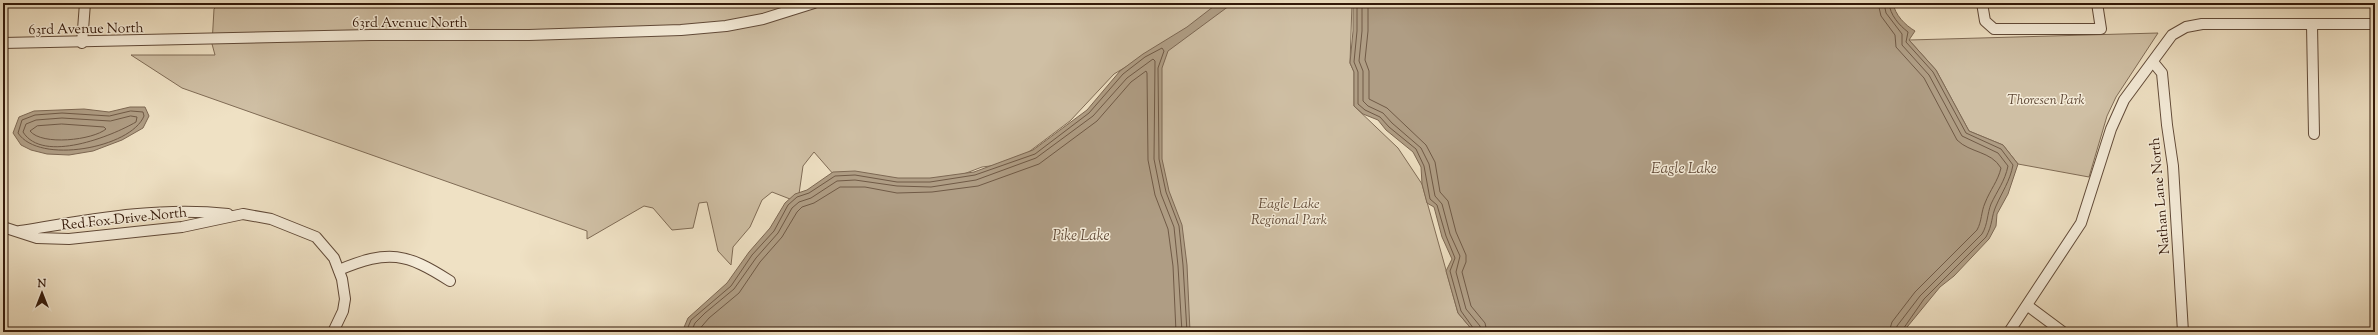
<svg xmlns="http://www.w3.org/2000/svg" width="2378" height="335" font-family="'Sorts Mill Goudy',serif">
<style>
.green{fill:#cfbfa4;stroke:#806c56}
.water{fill:#af9d84;stroke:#7d6853}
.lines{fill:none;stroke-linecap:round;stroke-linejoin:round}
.shore{stroke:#705a46;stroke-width:1}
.minor-casing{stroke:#614a38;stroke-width:12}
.minor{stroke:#f5ecd9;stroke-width:10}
.labels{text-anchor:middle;stroke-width:3;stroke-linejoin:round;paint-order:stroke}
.street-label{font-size:14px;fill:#321809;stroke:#f5ecd9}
.park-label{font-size:14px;font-style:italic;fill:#614a38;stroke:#f5ecd9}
.water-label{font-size:15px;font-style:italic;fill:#644d3a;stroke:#f5ecd9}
</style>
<rect width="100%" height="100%" fill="#efe1c4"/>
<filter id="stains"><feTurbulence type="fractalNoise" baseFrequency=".005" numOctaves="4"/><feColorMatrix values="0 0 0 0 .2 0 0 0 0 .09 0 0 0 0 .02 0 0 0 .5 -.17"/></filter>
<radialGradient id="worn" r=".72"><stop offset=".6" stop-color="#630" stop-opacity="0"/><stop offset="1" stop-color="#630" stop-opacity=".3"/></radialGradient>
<!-- green -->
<g class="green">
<path d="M220,3h1132l-2,60 4,9v34l44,42 24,36 36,129 16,19h-289l-56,-267 -15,9 -44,47 -56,42 -32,4 -55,21 -79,3 -34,-39 -11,14 -4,28 -9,5 -18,-7 -10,8 -12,27 -17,20 -2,18 -13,-14 -11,-49 -8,1 -6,25 -21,2 -19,-22 -9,-2 -57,33v-8l-405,-143 -51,-33h84l-3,-11 2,-35z"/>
<path d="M2158,33l-42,64 -9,19 -18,61 -71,-13 -15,-19 -34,-14 -33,-61 -27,-30z"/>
</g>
<!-- water -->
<g class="water">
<path d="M1218,3h15l-65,48 -6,17v91l7,32 13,34 5,40 3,67h-508l6,-14 39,-35 22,-31 21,-24 15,-25 10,-9 12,-4 26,-18 22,-1 43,7h32l44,-6 59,-22 54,-40 33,-39 23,-17 44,-27z"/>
<path d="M1353,3h540c2,12 12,22 22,28l-6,9 27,30 33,61 34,14 15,19 -10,30 -11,20 -1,12 -7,13 -35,37 -14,11 -37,45h-429l-16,-19 -12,-42 6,-12 -10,-22 -8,-30 -7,-4 -5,-19 -1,-17 -8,-15 -27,-22 -8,-10 -15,-6 -9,-8v-34l-4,-9 3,-32z"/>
<path d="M130,107h15l4,9 -6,12 -21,12 -29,11 -24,4 -22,-1 -16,-4 -10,-5 -8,-12 6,-16 15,-6 50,-2 25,3z"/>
</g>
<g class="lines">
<!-- shore -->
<g class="shore">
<path d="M1357,3v28l-3,31 4,10v32l7,6 15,7 9,10 27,22 8,17 6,33 7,6 9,31 9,22 -5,13 11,40 15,21"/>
<path d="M1362,3v28l-3,30 4,10v30l5,5 15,7 9,10 29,25 8,16 6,32 7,8 8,30 10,22 -4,16 10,37 14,17 1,6"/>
<path d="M1368,3v28l-3,29 4,11v28l18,9 39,37 9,17 5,30 8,9 8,31 10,23v7l-4,10 9,34 14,17 2,9"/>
<path d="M1878,3l3,13 14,19 1,12 28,31 33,62c13,13 34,11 44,28 -3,13 -11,22 -16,35 -4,9 -3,18 -8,27l-62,62 -23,30 -3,10"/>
<path d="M1884,3l2,10 16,21v11l27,30 33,61 36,17 10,13c-3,15 -11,25 -17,38 -4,10 -3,20 -9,30l-62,62 -23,30 -1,6"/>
<path d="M1889,3c1,12 10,22 19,29l-2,10 27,30 33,61 35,16 12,16c-3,16 -11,27 -17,41 -5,11 -3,18 -10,31l-62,62 -23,33"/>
<path d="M131,111l12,1 1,4c-13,32 -105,49 -126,17l4,-13 13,-5 27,-2 47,3z"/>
<path d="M131,116l6,1 -1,5c-24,14 -93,42 -113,10l3,-8 10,-4 26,-2 48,3z"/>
<path d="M62,124l42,3 2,2c-13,11 -64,17 -76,2l7,-5z"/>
<path d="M686,332l5,-12 40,-34 21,-31 22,-24 14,-26 9,-8 12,-4 26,-17 20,-1 42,7h33l45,-7 60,-21 54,-41 34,-39 22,-17 17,-9 2,3 -6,17 1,91 7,33 13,34 4,39 4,67"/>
<path d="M691,332l4,-9 10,-10 29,-24 22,-31 22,-25 14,-25 7,-6 12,-4 26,-17 18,-1 42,6 34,1 45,-7 60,-22 57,-42 34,-38 26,-19 2,2 -1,98 7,35 13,33 4,39 4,66"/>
<path d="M697,332l12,-14 30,-25 21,-31 22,-25 15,-25 5,-5 12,-4 26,-16h25l32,6 35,-1 46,-6 61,-22 58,-43 34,-39 15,-11 1,2 1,87 7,35 13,34 5,37 3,66"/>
</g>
<!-- minor casing -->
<g class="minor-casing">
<g id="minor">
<path d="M1982,3l3,18 9,8h107l-4,-26"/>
<path d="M2312,25l2,109"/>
<path d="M3,43l368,-8h158l152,-5 45,-4 37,-7 51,-16"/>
<path d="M82,43l3,-40"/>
<path d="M2153,62l9,11 5,52 6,41 10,166"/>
<path d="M3,227l34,11 32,1 113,-12 61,-13 28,5 45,18 18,21 8,21 3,20 -2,12 -10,21"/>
<path d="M20,231c68,-11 138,-25 208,-17"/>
<path d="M339,270c50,-21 67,-17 111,11"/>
<path d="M2028,306l35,26"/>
<path d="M2009,332l72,-109 30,-94 13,-29 48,-65 14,-8 16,-3h173"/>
</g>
</g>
<!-- minor -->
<use href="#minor" class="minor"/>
</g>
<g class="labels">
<!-- street labels -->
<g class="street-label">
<text x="410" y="27">63rd Avenue North</text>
<text transform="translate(86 28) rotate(-1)" y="5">63rd Avenue North</text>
<text transform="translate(2159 196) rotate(-95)" y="5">Nathan Lane North</text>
<text transform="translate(124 218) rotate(-6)" y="5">Red Fox Drive North</text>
</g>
<!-- park labels -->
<g class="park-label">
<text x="2046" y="104">Thoresen Park</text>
<text x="1289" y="208">Eagle Lake<tspan x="1289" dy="16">Regional Park</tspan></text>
</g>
<!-- water labels -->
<g class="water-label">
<text x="1684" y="173">Eagle Lake</text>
<text x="1081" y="240">Pike Lake</text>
</g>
</g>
<!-- margin -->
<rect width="2378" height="335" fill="none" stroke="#efe1c4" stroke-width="16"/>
<rect x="4" y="4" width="2370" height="327" fill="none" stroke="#321809" stroke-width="2"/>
<rect x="8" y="8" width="2362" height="319" fill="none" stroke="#321809"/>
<!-- north arrow -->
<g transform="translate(42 293)" stroke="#f5ecd9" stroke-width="3" paint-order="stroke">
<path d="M0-3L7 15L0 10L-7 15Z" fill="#321809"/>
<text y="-6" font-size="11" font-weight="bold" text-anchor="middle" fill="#321809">N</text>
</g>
<rect width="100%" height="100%" filter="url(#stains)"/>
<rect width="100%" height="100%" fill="url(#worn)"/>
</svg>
